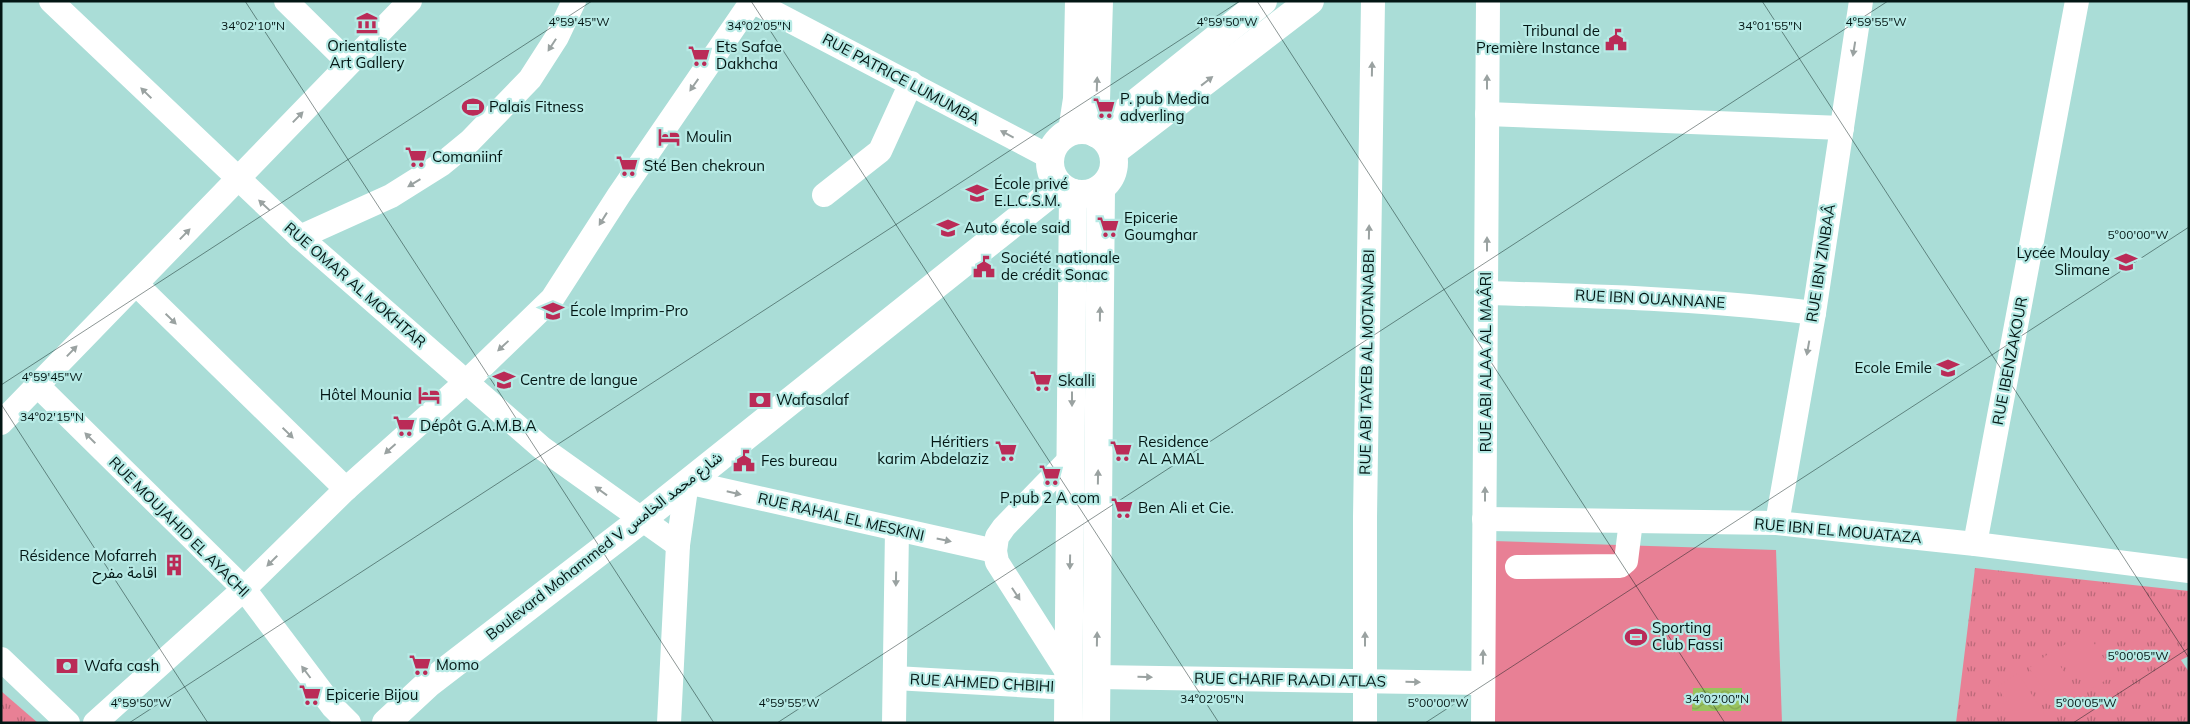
<svg xmlns="http://www.w3.org/2000/svg" width="2190" height="724" font-family="Mulish,'Noto Sans Arabic',sans-serif">
<style>
.park{fill:url(#park-tufts)}
.garden{fill:#e88095}
.water{fill:url(#water-waves)}
.lines{fill:none;stroke-linecap:round;stroke-linejoin:round}
.minor{stroke:#fff;stroke-width:24}
.major{stroke:#fff;stroke-width:28}
.oneway{fill:#9aa2a1}
.ticks{fill:none;stroke:#031614;stroke-width:1;stroke-opacity:0.45}
.labels{text-anchor:middle;stroke-width:4.5;stroke-linejoin:round;paint-order:stroke}
.poi-label{font-size:15px;fill:#031614;stroke:#b7eae5;text-anchor:start}
.street-label{font-size:15px;fill:#031614;stroke:#b7eae5}
.ticks-label{font-size:12px;text-anchor:middle;fill:#031614;stroke:#b7eae5;stroke-width:4.5;stroke-linejoin:round;paint-order:stroke}
</style>
<defs>
<pattern id="park-tufts" width="24" height="20" patternUnits="userSpaceOnUse" patternTransform="scale(1.25)"><rect width="24" height="20" fill="#e88095"/><path d="M3 7l-1-3M5 7V3M7 7l1-3M15 17l-1-3M17 17v-4M19 17l1-3" fill="none" stroke="#ba6878"/></pattern>
<pattern id="water-waves" width="16" height="10" patternUnits="userSpaceOnUse" patternTransform="scale(1.25)"><rect width="16" height="10" fill="#99c25e"/><path d="M0 5q4-4 8 0t8 0" fill="none" stroke="#82a651"/></pattern>
</defs>
<rect width="100%" height="100%" fill="#aaddd7"/>
<!-- park -->
<g class="park">
<path d="M1975,568l214,23v65l-8,4 8,12v51h-233z"/>
<path d="M1,691l37,32h-37z"/>
</g>
<!-- garden -->
<g class="garden">
<path d="M1493,541l283,9 6,173h-288z"/>
<path d="M2086,631l29,44 -25,14 -29,-42z"/>
<path d="M2051,652l29,44 -20,15 -31,-43z"/>
<path d="M2018,673l30,47 -4,3h-23l-24,-36z"/>
</g>
<!-- water -->
<path class="water" d="M1693,688h49l-1,23h-49z"/>
<g class="lines">
<!-- minor -->
<g class="minor">
<path d="M51,1l249,236 242,211 136,97"/>
<path d="M286,1l63,62"/>
<path d="M752,1l298,156"/>
<path d="M1487,114l355,14"/>
<path d="M824,195l56,-44 31,-68"/>
<path d="M300,237l91,-41 51,-32 28,-23 60,-62 27,-42 17,-36"/>
<path d="M137,285l209,204"/>
<path d="M1486,293c110,3 219,6 328,20"/>
<path d="M38,386l206,203 89,118 16,16"/>
<path d="M1,423l409,-422"/>
<path d="M1484,519l293,4 198,21 214,27"/>
<path d="M1777,523l37,-210 47,-312"/>
<path d="M1975,544l102,-543"/>
<path d="M1517,567l103,-1 6,-5 5,-40"/>
<path d="M1,659l67,64"/>
<path d="M1069,675l-72,-113 -2,-11 2,-14 7,-10 68,-70"/>
<path d="M1096,677l387,6"/>
<path d="M895,678l174,10"/>
<path d="M95,723l149,-134 102,-100 120,-107 86,-83 67,-104 133,-194"/>
<path d="M669,723l9,-178 9,-63 308,69"/>
<path d="M894,723l3,-193"/>
<path d="M1365,723v-206l8,-516"/>
<path d="M1483,723l5,-722"/>
</g>
<!-- major -->
<g class="major">
<circle cx="1082" cy="162" r="32"/>
<path d="M1072,131l5,-32 2,-98"/>
<path d="M1095,133l4,-132"/>
<path d="M1097,134l166,-133"/>
<path d="M1113,152l197,-151"/>
<path d="M386,723l42,-39 213,-164 419,-334"/>
<path d="M1068,723l5,-530"/>
<path d="M1096,723l5,-535"/>
</g>
</g>
<!-- one-way arrows -->
<defs><path id="oneway-solid" d="M-6-.8H1V-3.2L6.5 0L1 3.2V.8H-6Z" transform="scale(1.25)"/></defs>
<g class="oneway">
<use href="#oneway-solid" transform="translate(552 45) rotate(123)"/>
<use href="#oneway-solid" transform="translate(1854 49) rotate(99)"/>
<use href="#oneway-solid" transform="translate(1372 69) rotate(-89)"/>
<use href="#oneway-solid" transform="translate(1207 81) rotate(-38)"/>
<use href="#oneway-solid" transform="translate(1487 82) rotate(-90)"/>
<use href="#oneway-solid" transform="translate(1097 84) rotate(-88)"/>
<use href="#oneway-solid" transform="translate(694 85) rotate(125)"/>
<use href="#oneway-solid" transform="translate(146 93) rotate(-136)"/>
<use href="#oneway-solid" transform="translate(298 117) rotate(-46)"/>
<use href="#oneway-solid" transform="translate(1007 134) rotate(-152)"/>
<use href="#oneway-solid" transform="translate(414 183) rotate(149)"/>
<use href="#oneway-solid" transform="translate(264 205) rotate(-137)"/>
<use href="#oneway-solid" transform="translate(603 219) rotate(122)"/>
<use href="#oneway-solid" transform="translate(1369 232) rotate(-89)"/>
<use href="#oneway-solid" transform="translate(185 234) rotate(-46)"/>
<use href="#oneway-solid" transform="translate(1487 244) rotate(-90)"/>
<use href="#oneway-solid" transform="translate(1100 314) rotate(-89)"/>
<use href="#oneway-solid" transform="translate(171 319) rotate(44)"/>
<use href="#oneway-solid" transform="translate(503 346) rotate(137)"/>
<use href="#oneway-solid" transform="translate(1808 348) rotate(100)"/>
<use href="#oneway-solid" transform="translate(72 351) rotate(-46)"/>
<use href="#oneway-solid" transform="translate(1072 399) rotate(90)"/>
<use href="#oneway-solid" transform="translate(288 433) rotate(44)"/>
<use href="#oneway-solid" transform="translate(90 438) rotate(-135)"/>
<use href="#oneway-solid" transform="translate(390 449) rotate(138)"/>
<use href="#oneway-solid" transform="translate(1098 477) rotate(-89)"/>
<use href="#oneway-solid" transform="translate(601 491) rotate(-144)"/>
<use href="#oneway-solid" transform="translate(734 493) rotate(13)"/>
<use href="#oneway-solid" transform="translate(1485 494) rotate(-90)"/>
<use href="#oneway-solid" transform="translate(944 540) rotate(12)"/>
<use href="#oneway-solid" transform="translate(272 561) rotate(135)"/>
<use href="#oneway-solid" transform="translate(1070 562) rotate(91)"/>
<use href="#oneway-solid" transform="translate(896 579) rotate(91)"/>
<use href="#oneway-solid" transform="translate(1016 594) rotate(57)"/>
<use href="#oneway-solid" transform="translate(1097 639) rotate(-89)"/>
<use href="#oneway-solid" transform="translate(1365 639) rotate(-90)"/>
<use href="#oneway-solid" transform="translate(1483 657) rotate(-89)"/>
<use href="#oneway-solid" transform="translate(306 672) rotate(-127)"/>
<use href="#oneway-solid" transform="translate(1145 677) rotate(1)"/>
<use href="#oneway-solid" transform="translate(1413 682) rotate(1)"/>
</g>
<!-- ticks -->
<path class="ticks" d="M245,1l469,722M751,1l468,722M1257,1l468,722M1762,1l427,657M1,385l591,-384M1,404l207,319M129,723l1111,-722M777,723l1111,-722M1425,723l764,-496M2073,723l116,-75"/>
<!-- icons -->
<defs>
<g id="museum-bare" transform="scale(1.725)"><path d="M0-6L6-3V-2H-6V-3ZM-5-1h2V3h-2ZM-1-1h2V3h-2ZM3-1h2V3H3ZM-6 4H6V6H-6Z" fill="#ba2b57" stroke="#b7eae5" stroke-width="2.5" paint-order="stroke"/></g>
<g id="civic-bare" transform="scale(1.725)"><path d="M-.6-6.5H3V-4.5H.6V-3L4-1V1h2V6H-6V1h2V-1L-.6-3ZM-1.2 2.5V6h2.4V2.5Z" fill="#ba2b57" stroke="#b7eae5" stroke-width="2.5" paint-order="stroke"/></g>
<g id="supermarket-bare" transform="scale(1.725)"><path d="M-6-5.5h2.5l.6 2H6L4.5 2H-2.5L-4.4-4H-6ZM-1.5 3.2a1.3 1.3 0 1 0 .1 0ZM3 3.2a1.3 1.3 0 1 0 .1 0Z" fill="#ba2b57" stroke="#b7eae5" stroke-width="2.5" paint-order="stroke"/></g>
<g id="stadium-bare" transform="scale(1.725)"><path d="M0-5a6.5 5 0 1 0 0 10a6.5 5 0 1 0 0-10ZM-3.5-1.8h7v3.6h-7Z" fill="#ba2b57" stroke="#b7eae5" stroke-width="2.5" paint-order="stroke"/></g>
<g id="hotel-bare" transform="scale(1.725)"><path d="M-6-4.5h1.5V1H6V5H4.5V3h-9V5H-6ZM-4 0a1.8 1.8 0 1 1 3.6 0ZM.5 0V-2.5h3Q6-2.5 6 0Z" fill="#ba2b57" stroke="#b7eae5" stroke-width="2.5" paint-order="stroke"/></g>
<g id="school-bare" transform="scale(1.725)"><path d="M0-5L7-2L0 1L-7-2ZM-4 1L0 2.5L4 1V4Q0 6-4 4Z" fill="#ba2b57" stroke="#b7eae5" stroke-width="2.5" paint-order="stroke"/></g>
<g id="bank-bare" transform="scale(1.725)"><path d="M-6-4H6V4H-6ZM0-2.3a2.3 2.3 0 1 0 0 4.6a2.3 2.3 0 1 0 0-4.6Z" fill="#ba2b57" stroke="#b7eae5" stroke-width="2.5" paint-order="stroke"/></g>
<g id="building-bare" transform="scale(1.725)"><path d="M-4-6H4V6H1V3H-1V6H-4ZM-2.5-4.3h1.7v1.8h-1.7ZM.8-4.3h1.7v1.8H.8ZM-2.5-1h1.7V.8h-1.7ZM.8-1h1.7V.8H.8Z" fill="#ba2b57" stroke="#b7eae5" stroke-width="2.5" paint-order="stroke"/></g>
</defs>
<g fill-rule="evenodd">
<use href="#museum-bare" x="367" y="23"/>
<use href="#civic-bare" x="1616" y="40"/>
<use href="#supermarket-bare" x="699" y="56"/>
<use href="#stadium-bare" x="473" y="107"/>
<use href="#supermarket-bare" x="1104" y="108"/>
<use href="#hotel-bare" x="669" y="137"/>
<use href="#supermarket-bare" x="416" y="157"/>
<use href="#supermarket-bare" x="627" y="166"/>
<use href="#school-bare" x="977" y="193"/>
<use href="#supermarket-bare" x="1108" y="227"/>
<use href="#school-bare" x="948" y="228"/>
<use href="#school-bare" x="2126" y="262"/>
<use href="#civic-bare" x="984" y="267"/>
<use href="#school-bare" x="553" y="311"/>
<use href="#school-bare" x="1948" y="368"/>
<use href="#school-bare" x="504" y="380"/>
<use href="#supermarket-bare" x="1041" y="381"/>
<use href="#hotel-bare" x="429" y="395"/>
<use href="#bank-bare" x="760" y="400"/>
<use href="#supermarket-bare" x="404" y="426"/>
<use href="#supermarket-bare" x="1006" y="451"/>
<use href="#supermarket-bare" x="1121" y="451"/>
<use href="#civic-bare" x="744" y="461"/>
<use href="#supermarket-bare" x="1050" y="475"/>
<use href="#supermarket-bare" x="1122" y="508"/>
<use href="#building-bare" x="174" y="565"/>
<use href="#stadium-bare" x="1636" y="637"/>
<use href="#supermarket-bare" x="420" y="665"/>
<use href="#bank-bare" x="67" y="666"/>
<use href="#supermarket-bare" x="310" y="695"/>
</g>
<g class="labels">
<!-- poi labels -->
<g class="poi-label">
<text x="1600" y="36" text-anchor="end">Tribunal de<tspan x="1600" dy="17">Première Instance</tspan></text>
<text x="367" y="51" text-anchor="middle">Orientaliste<tspan x="367" dy="17">Art Gallery</tspan></text>
<text x="716" y="52">Ets Safae<tspan x="716" dy="17">Dakhcha</tspan></text>
<text x="1120" y="104">P. pub Media<tspan x="1120" dy="17">adverling</tspan></text>
<text x="489" y="112">Palais Fitness</text>
<text x="686" y="142">Moulin</text>
<text x="432" y="162">Comaniinf</text>
<text x="644" y="171">Sté Ben chekroun</text>
<text x="994" y="189">École privé<tspan x="994" dy="17">E.L.C.S.M.</tspan></text>
<text x="1124" y="223">Epicerie<tspan x="1124" dy="17">Goumghar</tspan></text>
<text x="964" y="233">Auto école said</text>
<text x="2110" y="258" text-anchor="end">Lycée Moulay<tspan x="2110" dy="17">Slimane</tspan></text>
<text x="1001" y="263">Société nationale<tspan x="1001" dy="17">de crédit Sonac</tspan></text>
<text x="570" y="316">École Imprim-Pro</text>
<text x="1932" y="373" text-anchor="end">Ecole Emile</text>
<text x="520" y="385">Centre de langue</text>
<text x="1058" y="386">Skalli</text>
<text x="412" y="400" text-anchor="end">Hôtel Mounia</text>
<text x="776" y="405">Wafasalaf</text>
<text x="420" y="431">Dépôt G.A.M.B.A</text>
<text x="989" y="447" text-anchor="end">Héritiers<tspan x="989" dy="17">karim Abdelaziz</tspan></text>
<text x="1138" y="447">Residence<tspan x="1138" dy="17">AL AMAL</tspan></text>
<text x="761" y="466">Fes bureau</text>
<text x="1050" y="503" text-anchor="middle">P.pub 2 A com</text>
<text x="1138" y="513">Ben Ali et Cie.</text>
<text x="157" y="561" text-anchor="end">Résidence Mofarreh<tspan x="157" dy="17">اقامة مفرح</tspan></text>
<text x="1652" y="633">Sporting<tspan x="1652" dy="17">Club Fassi</tspan></text>
<text x="436" y="670">Momo</text>
<text x="84" y="671">Wafa cash</text>
<text x="326" y="700">Epicerie Bijou</text>
</g>
<!-- street labels -->
<g class="street-label">
<text transform="translate(901 79) rotate(28)" y="5">RUE PATRICE LUMUMBA</text>
<text transform="translate(1821 263) rotate(-81)" y="5">RUE IBN ZINBAÂ</text>
<text transform="translate(355 285) rotate(41)" y="5">RUE OMAR AL MOKHTAR</text>
<text transform="translate(1650 299) rotate(3)" y="5">RUE IBN OUANNANE</text>
<text transform="translate(2010 361) rotate(-79)" y="5">RUE IBENZAKOUR</text>
<text transform="translate(1367 362) rotate(-89)" y="5">RUE ABI TAYEB AL MOTANABBI</text>
<text transform="translate(1486 362) rotate(-90)" y="5">RUE ABI ALAA AL MAÂRI</text>
<text transform="translate(841 517) rotate(13)" y="5">RUE RAHAL EL MESKINI</text>
<text transform="translate(179 527) rotate(45)" y="5">RUE MOUJAHID EL AYACHI</text>
<text transform="translate(1838 531) rotate(5)" y="5">RUE IBN EL MOUATAZA</text>
<text transform="translate(604 546) rotate(-38)" y="5">Boulevard Mohammed V شارع محمد الخامس</text>
<text transform="translate(1290 680) rotate(1)" y="5">RUE CHARIF RAADI ATLAS</text>
<text transform="translate(982 683) rotate(3)" y="5">RUE AHMED CHBIHI</text>
</g>
</g>
<g class="ticks-label">
<text x="1876" y="26">4°59'55"W</text>
<text x="579" y="26">4°59'45"W</text>
<text x="1227" y="26">4°59'50"W</text>
<text x="253" y="30">34°02'10"N</text>
<text x="759" y="30">34°02'05"N</text>
<text x="1770" y="30">34°01'55"N</text>
<text x="2138" y="239">5°00'00"W</text>
<text x="52" y="381">4°59'45"W</text>
<text x="52" y="421">34°02'15"N</text>
<text x="2138" y="660">5°00'05"W</text>
<text x="1212" y="703">34°02'05"N</text>
<text x="1717" y="703">34°02'00"N</text>
<text x="141" y="707">4°59'50"W</text>
<text x="789" y="707">4°59'55"W</text>
<text x="1438" y="707">5°00'00"W</text>
<text x="2086" y="707">5°00'05"W</text>
</g>
<!-- border -->
<rect width="2190" height="724" fill="none" stroke="#031614" stroke-width="5"/>
</svg>
